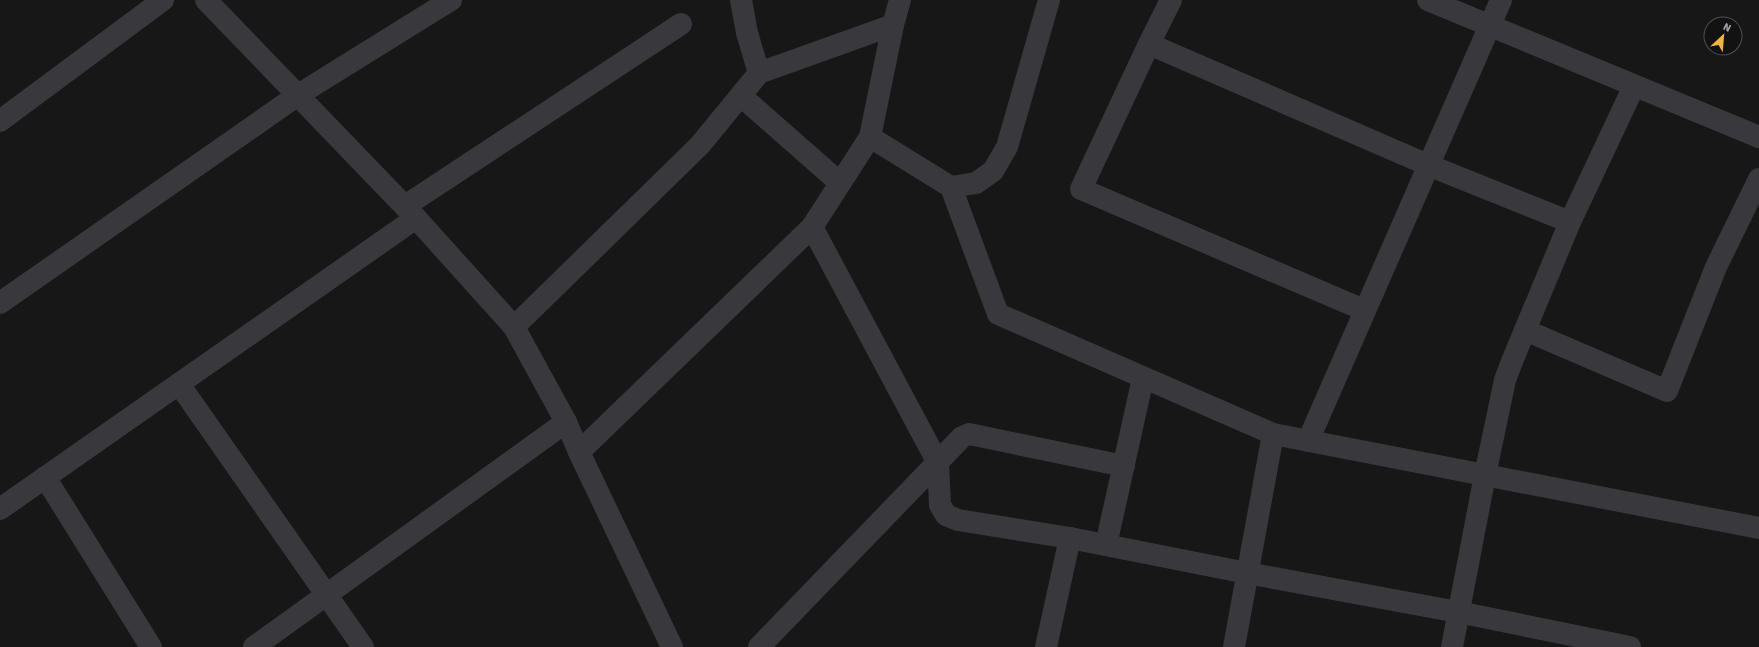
<svg xmlns="http://www.w3.org/2000/svg" width="1759" height="647" font-family="'Source Sans 3',sans-serif">
<style>
.lines{fill:none;stroke-linecap:round;stroke-linejoin:round}
.street{stroke:#38383d;stroke-width:22}
</style>
<rect width="100%" height="100%" fill="#171718"/>
<g class="lines">
<!-- street -->
<g class="street">
<path d="M206,0l210,218 98,109 52,95 13,30 93,195"/>
<path d="M741,0l6,33 12,40"/>
<path d="M1171,0l-22,44 -68,145 283,121"/>
<path d="M1428,0l331,137"/>
<path d="M1149,44l279,121 142,57"/>
<path d="M741,96l99,87"/>
<path d="M0,121l163,-121"/>
<path d="M870,137l81,50 25,-4 17,-12 14,-24 42,-147"/>
<path d="M951,187l47,127 275,120 486,94"/>
<path d="M405,206l276,-182"/>
<path d="M812,227l126,236 2,42 6,10 12,5 112,18 177,35 211,39 172,35"/>
<path d="M0,303l298,-208 153,-95"/>
<path d="M514,327l186,-182 59,-72 134,-48"/>
<path d="M1525,330l142,61 49,-124 43,-88"/>
<path d="M179,384l184,263"/>
<path d="M1308,441l193,-441"/>
<path d="M579,452l233,-225 58,-90 23,-112 7,-25"/>
<path d="M45,477l106,170"/>
<path d="M0,509l416,-291"/>
<path d="M1106,545l37,-167"/>
<path d="M254,647l312,-225"/>
<path d="M759,647l203,-210 7,-3 155,32"/>
<path d="M1046,647l24,-109"/>
<path d="M1234,647l39,-213"/>
<path d="M1452,647l33,-172 20,-95 8,-21 57,-137 64,-136"/>
</g>
</g>
<!-- north arrow -->
<g transform="translate(1723 36) rotate(26)"><circle r="19" fill="#121213" stroke="#4e5055"/>
<path d="M0-3L7 15L0 10L-7 15Z" fill="#eab63d"/>
<text y="-6" font-size="11" font-weight="bold" text-anchor="middle" fill="#a9adb8">N</text>
</g>
</svg>
